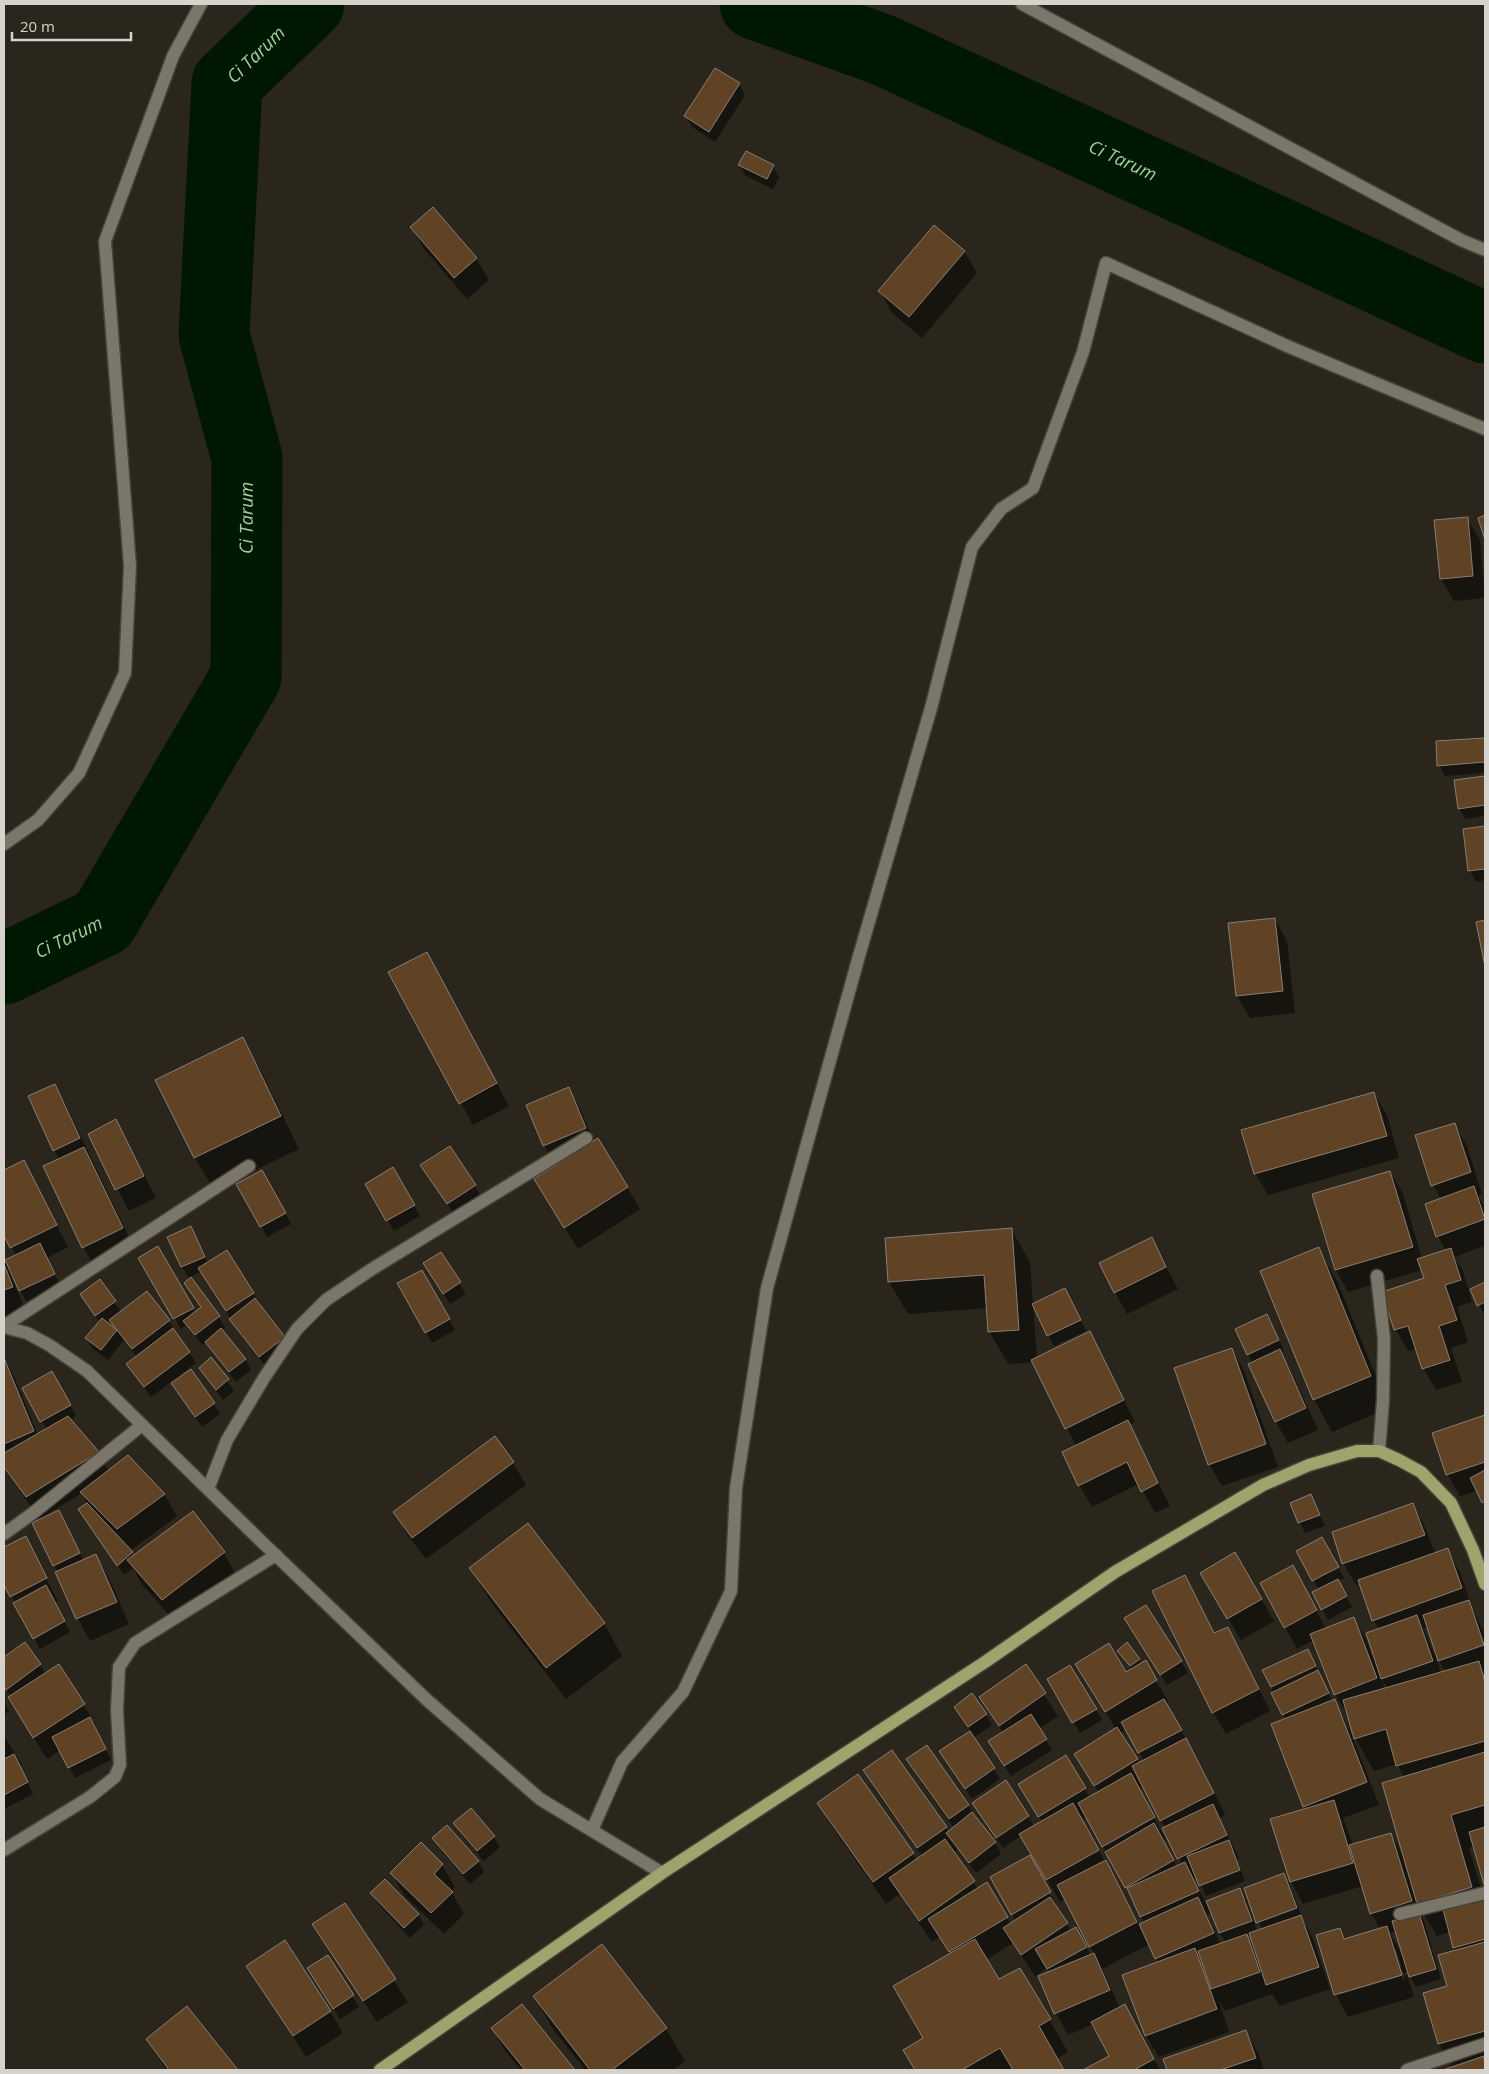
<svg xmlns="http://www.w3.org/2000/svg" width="1489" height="2074" font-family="'Open Sans',sans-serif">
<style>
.shadow{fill:#0007;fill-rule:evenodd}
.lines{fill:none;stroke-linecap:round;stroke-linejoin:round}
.river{stroke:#001701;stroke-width:71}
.building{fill:#604325;stroke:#887e74}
.minor-casing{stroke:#454239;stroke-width:15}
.major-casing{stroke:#454239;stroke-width:15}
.minor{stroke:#7b766a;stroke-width:12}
.major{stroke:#9ea56c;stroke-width:12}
.labels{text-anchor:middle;stroke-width:4.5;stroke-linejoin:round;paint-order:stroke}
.water-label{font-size:18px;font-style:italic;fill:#9fd29d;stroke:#2a261c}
</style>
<rect width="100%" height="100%" fill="#2a261c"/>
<!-- shadow -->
<g class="shadow">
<path d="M739,84l6,11 -30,47 -23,-15 -6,-11z"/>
<path d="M739,165l34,1 6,11 -6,12 -27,-13z"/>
<path d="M412,227l64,31 13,22 -22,19 -43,-50z"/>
<path d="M964,251l13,22 -55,65 -30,-25 -12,-22z"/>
<path d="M1467,518l13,22 5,58 -31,3 -13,-22z"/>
<path d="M1485,739v34l-40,3 -6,-11 -2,-23z"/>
<path d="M1485,778v38l-20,3 -6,-11 -4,-27z"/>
<path d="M1485,827v53l-9,2 -6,-11 -6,-41z"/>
<path d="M1275,919l12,22 8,72 -45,5 -13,-22z"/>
<path d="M390,973l49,3 70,130 -36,19z"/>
<path d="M242,1039l19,32 38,78 -85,41 -19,-32 -38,-77z"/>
<path d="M55,1085l12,22 68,143 -39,19 -13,-22 -23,-87 -6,-10z"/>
<path d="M568,1089l13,22 13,31 33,45 13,22 -62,40 -30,-48 8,-35 -12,-21z"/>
<path d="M1374,1093l13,22 12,43 -131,37 -13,-22z"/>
<path d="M116,1121l40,77 -27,13 -40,-77z"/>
<path d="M1454,1124l13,22 15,48 -4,2 7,12v38l-31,11 9,14 9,31 -15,5 11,35 -17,6 11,34 -26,8 -13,-22 -6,-19 -9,2 -12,-21 -12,-38 42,-13 -4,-9 -74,22 -12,-22 54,-98 13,22 19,65 24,-8 -8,-15 3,-37 -8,-14z"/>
<path d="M450,1148l31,48 -27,18 -26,-38z"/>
<path d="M24,1162l44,85 -21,11 13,27 -34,16 -13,-25h-2l14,33 -21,8v-58l1,2 11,-5 -12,-23v-62z"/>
<path d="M392,1169l28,47 -26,15 -28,-47z"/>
<path d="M286,1214l5,10 -24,13 -5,-10z"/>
<path d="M190,1227l18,36 45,30 31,44 -18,30 -29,-37 -35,-59 -13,7 -7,-11 -13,-30z"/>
<path d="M1011,1229l19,33 3,43 38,-5 15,31 -32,15 -21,-41 4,53 53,-25 45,89 -6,3 41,81 -15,7 -16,-29 -47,23 -13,-22 -3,-39 -42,-84 -26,2 -19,-33 -1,-23 -80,6 -19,-32z"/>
<path d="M1151,1239l27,50 -51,25 -12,-22z"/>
<path d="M157,1248l38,65 7,-5 -17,-25 6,-4 28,38 6,11 -4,3 24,28 6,11 -15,12 -23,-29 -6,-11 -5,3 -15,-20 -6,4 -41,-71z"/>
<path d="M1318,1249l19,32 52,127 -57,24 -18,-33z"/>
<path d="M440,1254l26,40 -16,10 -19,-30z"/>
<path d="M422,1271l33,59 -23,13 -33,-59z"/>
<path d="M100,1281l21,31 48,9 27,42 -16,12 34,29 6,10 -18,13 -30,-46 -21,16 -23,-33 9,-7 -13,-17 -16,20 -15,-11 -6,-10 13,-16 -13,-18zM111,1320l6,12 -11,-9z"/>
<path d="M1485,1284v33l-13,-27z"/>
<path d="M1273,1326l11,25 -4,1 12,21 26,57 -30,13 -12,-21 -28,-68z"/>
<path d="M1232,1349l12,22 34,96 -56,19 -13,-22z"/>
<path d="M4,1358l9,16 25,61 9,-5 -24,-42 29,-16 24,44 -6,4 28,33 11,19 55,22 13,22 -47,35 4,6 90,-4 12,22 -61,47 -34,-39 -8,-15 -9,7 -44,-66 8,-5 -6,-11 -43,26 -35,-52z"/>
<path d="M211,1359l23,32 -11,9 -23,-32z"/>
<path d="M1485,1417v88l-7,-14 -18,5 -13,-22 -13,-40z"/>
<path d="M494,1438l19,25 13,22 -100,74 -19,-25 -12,-22z"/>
<path d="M1311,1496l14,30 -20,7 -14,-29z"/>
<path d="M1413,1505l12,22 10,27 12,-4 13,22 13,38 12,25v36h-1l1,3v210l-11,-38 -5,2 15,51h1v157l-2,1 2,4v9h-38l12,-4 -1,-2 -6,2 -13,-22 -14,-50 24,-7 7,-36 -6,-19 -13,4 -17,-28 21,71 -25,8 -8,-15 -5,1 -7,-24h-3l-54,44v2l63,-19 1,5 2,-1 -1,-4 3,-1 7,22 -66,20 -12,-22 -18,-59 22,-7 6,11 34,-11 -9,-16 -8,-27 -60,18 -12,-22 15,-72 -20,-90 -22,-50 49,-9 19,40 2,-1 18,35 2,-1 -6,-18 -13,-22 -21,-54 -17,9 -12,-22 20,-38 21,40 28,-10 12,21 6,15h2l5,-26 -6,-9 -13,-36 -4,1 -13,-22zM1428,1627l8,26 -2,1 -11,-26zM1436,1656l10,16 -5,1zM1382,1681h1l5,8h-3zM1353,1738h2l19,33 23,-7 7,13 -1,78 -12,-21 -38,11 -10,-27 36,-13zM1396,1931l6,21 -1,1 -11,-20z"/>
<path d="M64,1522l20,39 12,-5 13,22 20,46 -39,17 -12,-22 -20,-47 -24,-48z"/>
<path d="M25,1538l33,63 -4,2 16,29 -30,17 -36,-67v-33z"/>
<path d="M1328,1549l16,29 -6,3 14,26 -24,13 -6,-11 -3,-19 -21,-38z"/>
<path d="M1235,1554l39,67 -33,19 -39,-66z"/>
<path d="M471,1568l133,55 18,33 -56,43 -76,-98z"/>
<path d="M1185,1577l30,57 13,-6 42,83 -44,23 -13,-22z"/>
<path d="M1146,1606l42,67 -21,12 -35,-56z"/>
<path d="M25,1644l21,30 13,-9 38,62 -2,1 16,32 -36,18 -15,-28 -13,9 -25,-40 -18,-35v-26z"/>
<path d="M1119,1651l20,8 3,5 3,-2 24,41 -3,1 33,58 26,53 -6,3 20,40 -2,1 8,22 -39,15 -9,-19 -3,2 12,24 34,-14 6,11 11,31 5,-1 -16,-42 38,-13 6,10 13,35 10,19 17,50 -50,17 -8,-12 -47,17 -6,-11 10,32 -70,25 -13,-21 12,-73 -8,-19 -48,25 18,39 17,20 23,42h-75l26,-14 -17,-32 -26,11 -12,-22 -6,-40 -3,-5 -12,8 -22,-33 -27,17 13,21 21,-12 48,83 -12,7 7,11h-147l-11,-19 20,-12 26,-85 -11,-17 -8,5 -33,-48 -13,10 -55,-79 -13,-22 95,51 4,6 5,-4 -45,-63 -12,-22 81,56 2,6 6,-5 -33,-46 -13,-22 60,45 9,15 18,23 6,11 -25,19 -18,-24 -5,4 25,36 8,-5 25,41 5,-4 -24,-43 37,-21 42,74 11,8 9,17 3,-2 -29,-55 -5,3 -38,-67 -19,13 -23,-34 48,2 6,11 8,-5 -22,-38 46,-27 24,41 9,-5 -11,-17 28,-47 -40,-64 50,9 6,-4zM1127,1729l17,32 -4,3 -20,-31zM1143,1786l22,42 17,36 -5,3 -14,-26 3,-1 -28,-51zM1087,1817l45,81 12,25 -5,2 -21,-42 -37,-63zM1212,1912l8,21 6,10 -5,2 -14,-30zM1251,1935l4,13h-1l-7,-12z"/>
<path d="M1025,1666l33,50 -19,13 13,21 -41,26 -15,-24 7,-19 -22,-36z"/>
<path d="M1070,1667l32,53 -22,13 -32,-54z"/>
<path d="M4,1701l5,10 -5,4z"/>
<path d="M955,1707l31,7 6,11 -19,13 27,41 -28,20 -32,-48 31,-20z"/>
<path d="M4,1736l18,29 -2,1 13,28 -29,15z"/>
<path d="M455,1823l39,14 6,10 -16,14 -23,-27z"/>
<path d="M434,1839l44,22 6,11 -14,12 -30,-35z"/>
<path d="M421,1844l21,21 13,22 -4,4 13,23 -20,20 -40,-39 -12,-21z"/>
<path d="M372,1893l46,22 6,10 -14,13 -32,-34z"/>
<path d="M344,1905l64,97 -31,20 -63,-97z"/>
<path d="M602,1945l64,84 19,32 -12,9h-88l-32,-41 -18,-32z"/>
<path d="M328,1957l31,50 -19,12 -25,-40z"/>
<path d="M248,1966l82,45 13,22 -37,24z"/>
<path d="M521,2006l53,64h-53l-16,-19 -12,-22z"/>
<path d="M187,2007l49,63h-70l-19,-30z"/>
<path d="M1246,2031l12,22 6,17h-96l-3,-11z"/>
</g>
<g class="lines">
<!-- river -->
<g class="river">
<path id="s1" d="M755,4l128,46 602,278"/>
<path id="s2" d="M4,969l99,-48 143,-244 1,-219 -33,-123 13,-252 82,-79"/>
</g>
</g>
<!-- building -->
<g class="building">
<path d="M715,68l25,15 -31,49 -25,-16z"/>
<path d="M746,151l28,14 -7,14 -29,-14z"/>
<path d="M433,207l44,51 -23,20 -44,-51z"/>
<path d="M934,225l31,26 -56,66 -31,-26z"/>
<path d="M1485,515v25l-7,-22z"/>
<path d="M1468,517l5,59 -33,3 -6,-59z"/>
<path d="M1485,738v24l-48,4 -1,-25z"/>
<path d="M1485,776v29l-27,4 -4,-29z"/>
<path d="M1485,826v43l-17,2 -5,-42z"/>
<path d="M1275,918l8,73 -47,5 -8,-73z"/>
<path d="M1485,920v47l-9,-45z"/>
<path d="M427,952l70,131 -38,21 -71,-132z"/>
<path d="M243,1037l38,79 -87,42 -39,-78z"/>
<path d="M55,1084l25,54 -27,13 -25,-55z"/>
<path d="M569,1087l17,41 -43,18 -17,-41z"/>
<path d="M1374,1092l13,44 -133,38 -13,-44z"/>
<path d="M116,1119l28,57 -29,14 -27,-56z"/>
<path d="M1455,1123l16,49 -40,14 -16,-51z"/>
<path d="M598,1138l30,49 -64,41 -30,-49z"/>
<path d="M450,1146l26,39 -29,19 -27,-39z"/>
<path d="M84,1147l39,81 -41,20 -39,-82z"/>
<path d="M24,1160l33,65 -47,23 -6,-12v-66z"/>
<path d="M393,1167l22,38 -29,16 -21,-37z"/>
<path d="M262,1170l24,43 -26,14 -24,-43z"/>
<path d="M1390,1171l23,76 -78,23 -23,-76z"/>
<path d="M1474,1186l11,33 -49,18 -11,-33z"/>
<path d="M191,1226l14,31 -24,10 -14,-30z"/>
<path d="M1012,1228l7,102 -31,2 -4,-57 -96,7 -3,-44z"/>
<path d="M1152,1237l14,30 -52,26 -15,-30z"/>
<path d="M40,1243l15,31 -36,17 -14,-31z"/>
<path d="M158,1246l36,62 -21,11 -35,-61z"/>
<path d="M1319,1247l52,129 -58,24 -53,-129z"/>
<path d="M1451,1248l10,32 -16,5 12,35 -18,6 11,34 -28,9 -14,-43 -14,4 -12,-38 42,-14 -7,-19z"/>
<path d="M227,1250l27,43 -28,18 -28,-43z"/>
<path d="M441,1252l20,30 -18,12 -20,-31z"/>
<path d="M4,1264l9,23 -9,3z"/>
<path d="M422,1270l28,49 -25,14 -28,-50z"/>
<path d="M191,1277l29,39 -25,19 -12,-14 18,-14 -17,-24z"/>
<path d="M100,1279l16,22 -21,15 -15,-22z"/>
<path d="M1485,1282v20l-8,4 -7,-17z"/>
<path d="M1065,1288l16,32 -34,16 -15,-32z"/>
<path d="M147,1291l23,29 -38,29 -23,-29z"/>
<path d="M255,1298l30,39 -26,20 -30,-38z"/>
<path d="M1267,1314l12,26 -32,15 -12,-26z"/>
<path d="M102,1318l15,12 -16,20 -16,-12z"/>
<path d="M173,1328l17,24 -46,35 -18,-23z"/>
<path d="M221,1328l25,31 -17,13 -24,-30z"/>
<path d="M1090,1331l34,69 -59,29 -34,-69z"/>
<path d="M1232,1348l34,96 -58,21 -34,-97z"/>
<path d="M1280,1349l26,59 -31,14 -27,-58z"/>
<path d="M211,1357l18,22 -13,11 -17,-22z"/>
<path d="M4,1358l30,73 -30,13z"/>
<path d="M191,1369l24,34 -20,14 -24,-34z"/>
<path d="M52,1371l19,34 -31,17 -18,-34z"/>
<path d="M1485,1415v47l-39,13 -14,-42z"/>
<path d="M68,1416l31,36 -73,45 -22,-30v-14z"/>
<path d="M1128,1420l30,63 -17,9 -14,-30 -49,24 -16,-34z"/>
<path d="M495,1436l19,26 -102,76 -19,-26z"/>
<path d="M128,1455l37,39 -48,35 -37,-37z"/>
<path d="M1485,1470v31l-3,2 -12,-25z"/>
<path d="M1311,1494l9,21 -22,8 -8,-20z"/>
<path d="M87,1503l46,49 -16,14 -39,-57z"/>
<path d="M1413,1503l12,32 -83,29 -10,-32z"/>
<path d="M59,1510l21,43 -27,13 -21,-43z"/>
<path d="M193,1511l32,41 -63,48 -35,-40z"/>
<path d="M528,1523l77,100 -59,45 -77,-100z"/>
<path d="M26,1536l21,42 -37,19 -6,-12v-38z"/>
<path d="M1322,1537l17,30 -27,14 -16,-30z"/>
<path d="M1448,1548l14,40 -90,33 -14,-41z"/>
<path d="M1235,1552l27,47 -35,20 -27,-46z"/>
<path d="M96,1554l21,48 -41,17 -21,-47z"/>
<path d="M1293,1565l24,45 -33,18 -24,-45z"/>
<path d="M1185,1575l29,58 14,-6 31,62 -47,24 -60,-122z"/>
<path d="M1338,1579l9,17 -26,14 -9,-18z"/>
<path d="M46,1585l19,36 -32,18 -20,-36z"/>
<path d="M1469,1600l15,45 -46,16 -15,-46z"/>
<path d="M1146,1605l36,56 -22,14 -36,-57z"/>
<path d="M1417,1615l16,46 -52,18 -15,-46z"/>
<path d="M1354,1617l23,61 -43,17 -24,-61z"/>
<path d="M25,1642l16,22 -35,26 -2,-4v-29z"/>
<path d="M1127,1642l13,17 -10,7 -13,-15z"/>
<path d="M1109,1643l17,29 20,-12 11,20 -52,32 -30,-48z"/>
<path d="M1308,1649l8,17 -45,21 -9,-17z"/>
<path d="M1479,1661l6,21v59l-89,25 -10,-37 -32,10 -11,-39z"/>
<path d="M59,1664l26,40 -52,34 -25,-41z"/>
<path d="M1026,1664l20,29 -47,33 -20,-29z"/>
<path d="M1070,1665l27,44 -25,14 -25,-44z"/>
<path d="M1318,1670l11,23 -47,22 -11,-22z"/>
<path d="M972,1693l15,21 -19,13 -14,-20z"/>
<path d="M1164,1699l18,31 -44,23 -17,-31z"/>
<path d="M1335,1699l32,83 -64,25 -32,-83z"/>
<path d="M1031,1714l16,25 -43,27 -16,-25z"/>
<path d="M90,1717l16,32 -38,19 -16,-31z"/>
<path d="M1117,1727l21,32 -44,27 -20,-32z"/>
<path d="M970,1731l25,37 -30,21 -26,-38z"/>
<path d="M1186,1738l28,55 -54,28 -28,-55z"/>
<path d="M927,1745l42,60 -20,14 -43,-60z"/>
<path d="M892,1750l55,77 -30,21 -54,-78z"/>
<path d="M1485,1752v53l-34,10 21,72 -55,17 -35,-121z"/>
<path d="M14,1754l14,28 -24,13v-36z"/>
<path d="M1066,1755l20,33 -48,29 -20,-33z"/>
<path d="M1131,1773l24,44 -53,30 -24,-44z"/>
<path d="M858,1774l56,79 -41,29 -56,-79z"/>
<path d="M1006,1780l23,36 -33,22 -24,-35z"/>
<path d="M1334,1800l19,63 -63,19 -20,-63z"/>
<path d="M1073,1803l26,47 -53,30 -27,-46z"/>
<path d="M1213,1804l14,31 -50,24 -15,-31z"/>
<path d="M471,1808l24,28 -18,15 -24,-28z"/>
<path d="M972,1812l24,30 -27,21 -23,-30z"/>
<path d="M1154,1823l20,37 -49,28 -20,-36z"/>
<path d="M447,1825l32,36 -16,13 -31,-36z"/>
<path d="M1485,1827v61l-16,-56z"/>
<path d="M1391,1833l21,68 -42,13 -21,-69z"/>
<path d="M945,1839l30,42 -56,40 -30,-43z"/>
<path d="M1229,1840l11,30 -41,16 -12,-30z"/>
<path d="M421,1842l22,22 -9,10 19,18 -22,21 -41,-40z"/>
<path d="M1030,1855l21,37 -40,23 -21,-38z"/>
<path d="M1106,1860l31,62 -48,25 -32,-62z"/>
<path d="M1185,1862l14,29 -59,26 -13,-29z"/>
<path d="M1284,1873l13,35 -41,15 -12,-35z"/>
<path d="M385,1879l34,35 -15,14 -34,-35z"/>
<path d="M987,1882l21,35 -59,35 -21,-33z"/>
<path d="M1240,1888l12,33 -33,12 -13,-32z"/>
<path d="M1050,1897l18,26 -47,32 -18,-27z"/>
<path d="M1198,1897l16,36 -59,26 -16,-35z"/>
<path d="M1485,1897v42l-32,9 -10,-39z"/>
<path d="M345,1903l51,76 -33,22 -51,-77z"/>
<path d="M1419,1913l17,56 -27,8 -17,-56z"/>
<path d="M1301,1915l18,52 -53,18 -17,-52z"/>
<path d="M1387,1926l15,49 -68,20 -18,-60 24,-7 4,11z"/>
<path d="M1076,1927l11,20 -40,22 -12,-20z"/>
<path d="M1247,1934l13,38 -49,17 -13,-38z"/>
<path d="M975,1939l24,40 21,-11 31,51 -12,7 25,44h-51l-13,-22 -38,22h-47l-12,-20 20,-12 -30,-52z"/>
<path d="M285,1940l46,71 -38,25 -47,-70z"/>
<path d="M1485,1942v89l-47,13 -15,-51 24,-7 -9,-31z"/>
<path d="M602,1944l65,84 -55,42h-22l-57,-74z"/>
<path d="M1195,1948l22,61 -72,27 -23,-61z"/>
<path d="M1094,1953l16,37 -56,24 -16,-38z"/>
<path d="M328,1955l26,40 -21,14 -26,-41z"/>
<path d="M522,2004l53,66h-50l-34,-42z"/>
<path d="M1125,2004l29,55 -20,11h-51l26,-14 -18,-34z"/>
<path d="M187,2006l51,64h-69l-23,-31z"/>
<path d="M1246,2030l10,28 -36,12h-53l-4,-11z"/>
<path d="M1484,2056l1,14h-42z"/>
</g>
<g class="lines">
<!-- minor casing -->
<g class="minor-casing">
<g id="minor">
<path d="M1022,4l439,236 24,10"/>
<path d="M4,844l34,-24 41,-47 46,-100 5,-107 -25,-325 68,-185 28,-52"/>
<path d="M1377,1276l7,63 -1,62 -4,50"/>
<path d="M4,1326l245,-160"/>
<path d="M4,1327l23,6 22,12 38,26 178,174 162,155 113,99 122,74"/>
<path d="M208,1489l19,-49 37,-62 33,-49 29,-29 46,-31 214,-131"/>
<path d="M4,1534l29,-21 109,-88"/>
<path d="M592,1830l30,-68 61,-70 48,-101 5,-103 31,-200 92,-332 72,-248 41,-161 29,-38 32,-21 50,-136 23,-89 181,83 198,83"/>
<path d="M4,1850l86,-53 25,-20 5,-12 -3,-55 2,-43 16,-24 141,-88"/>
<path d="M1400,1914l85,-21"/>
<path d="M1407,2070l78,-26"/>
</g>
</g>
<!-- major casing -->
<g class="major-casing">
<path id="major" d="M380,2070l282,-197 323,-211 130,-90 148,-87 46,-20 48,-14h22l20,9 22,12 30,31 22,47 12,34"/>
</g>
<!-- minor -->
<use href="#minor" class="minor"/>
<!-- major -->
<use href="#major" class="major"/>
</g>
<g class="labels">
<!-- water labels -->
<g class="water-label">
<text dy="6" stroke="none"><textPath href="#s2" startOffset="1032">Ci Tarum</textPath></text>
<text dy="6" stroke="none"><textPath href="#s1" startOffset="400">Ci Tarum</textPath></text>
<text dy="6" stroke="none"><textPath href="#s2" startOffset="552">Ci Tarum</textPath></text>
<text dy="6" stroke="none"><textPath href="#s2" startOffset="72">Ci Tarum</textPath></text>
</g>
</g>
<!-- border -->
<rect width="1489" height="2074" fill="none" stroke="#d5d3cc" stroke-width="10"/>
<!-- scale -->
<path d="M12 32v8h119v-8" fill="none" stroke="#d5d3cc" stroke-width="2.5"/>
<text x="20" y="32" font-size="15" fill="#d5d3cc" stroke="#2a261c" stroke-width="4" paint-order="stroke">20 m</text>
</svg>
